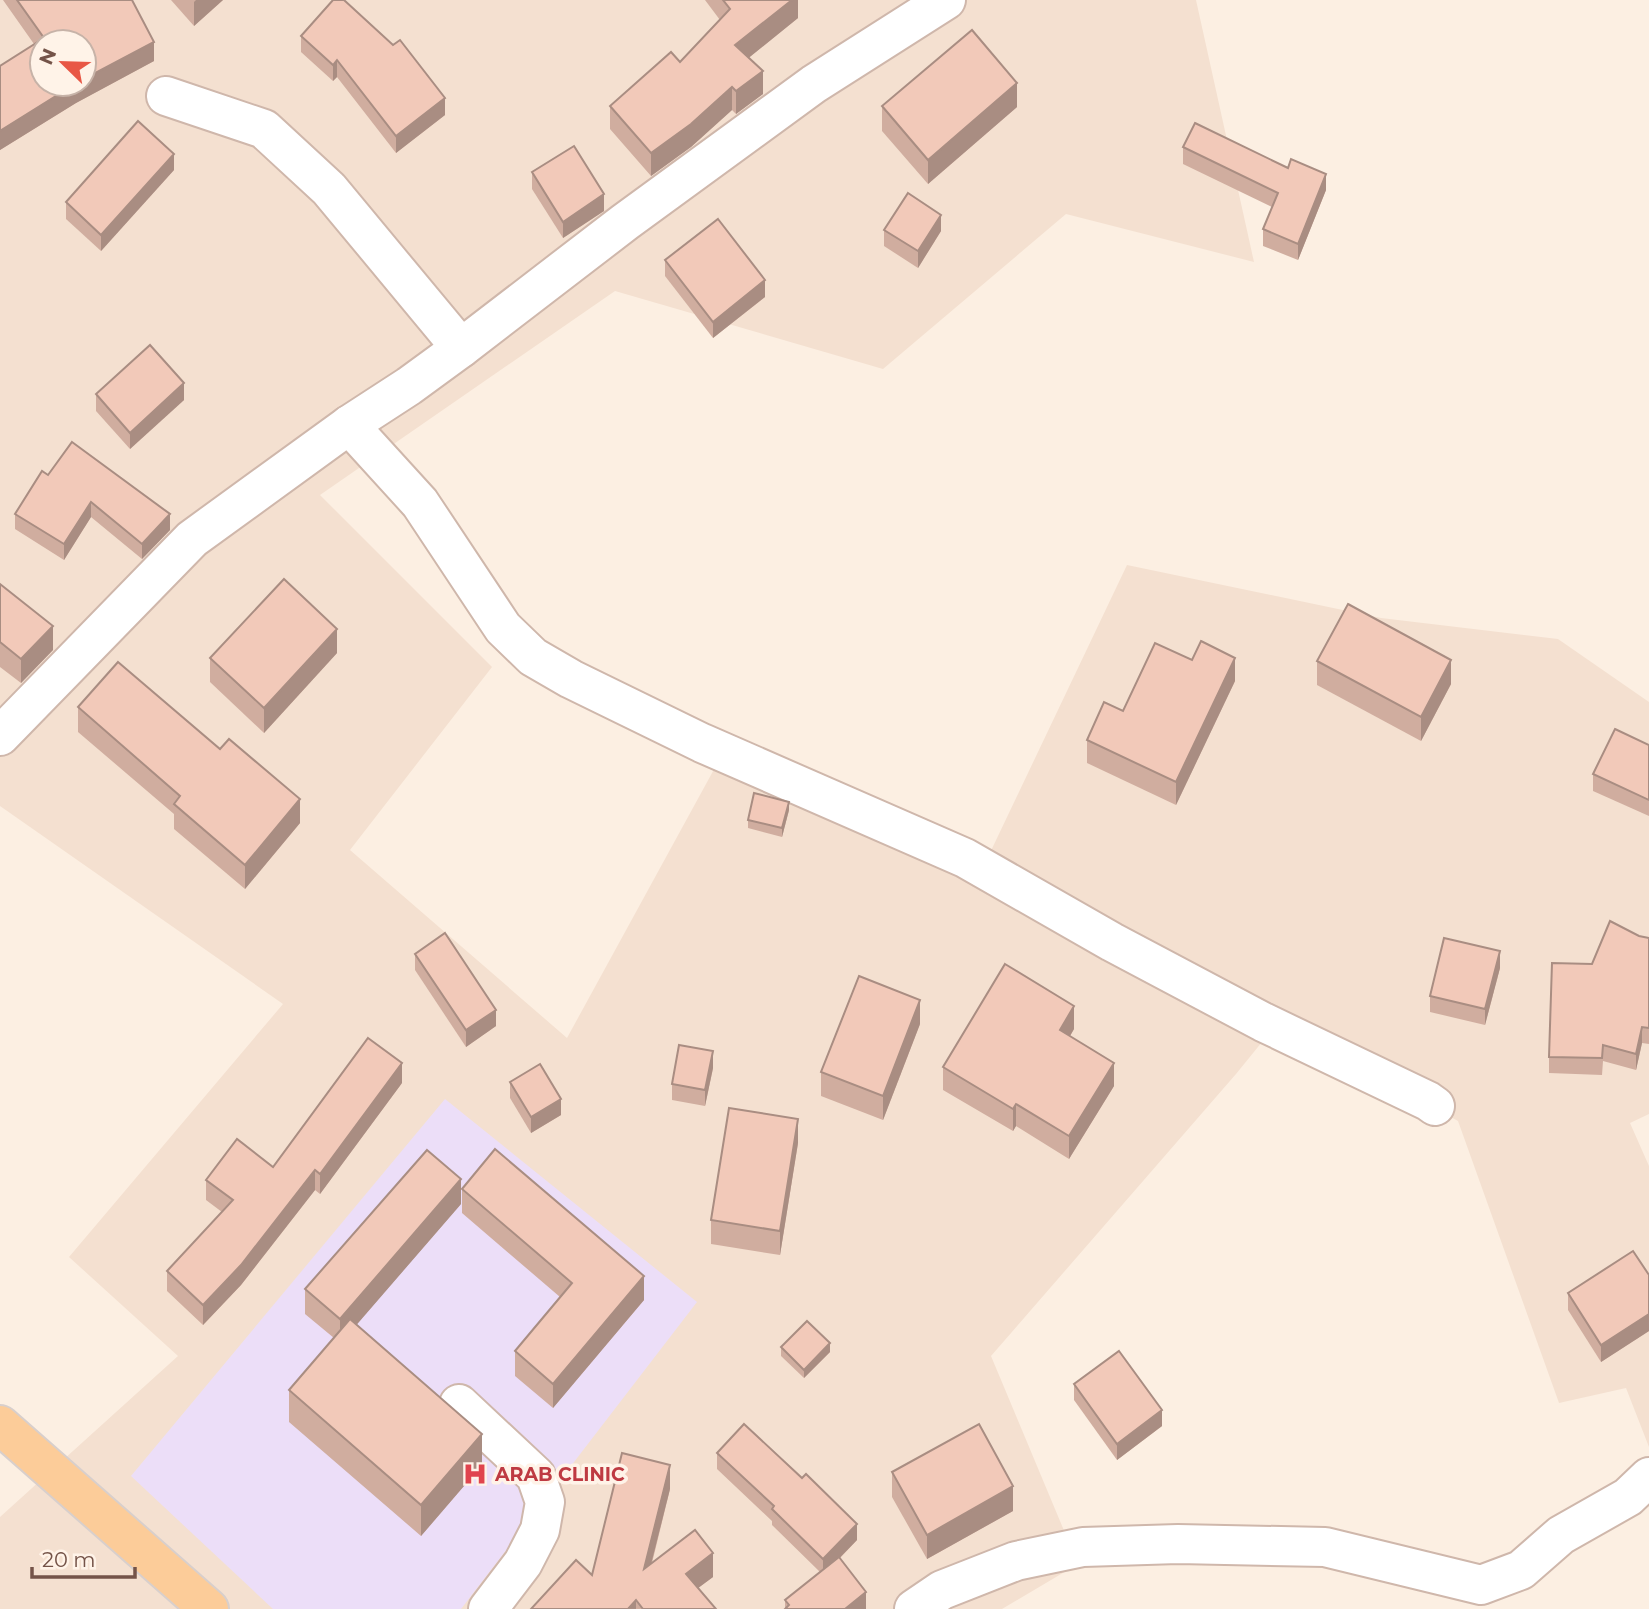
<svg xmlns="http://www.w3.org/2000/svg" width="1649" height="1609" font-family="Montserrat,sans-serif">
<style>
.residential{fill:#f4e0d0;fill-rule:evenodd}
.education{fill:#ecdef8}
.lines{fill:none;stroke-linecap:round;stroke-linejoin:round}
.minor-casing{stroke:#cfb7ab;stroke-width:42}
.major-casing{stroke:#d8cfcc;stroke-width:42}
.minor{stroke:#fff;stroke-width:38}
.major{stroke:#fccc99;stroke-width:38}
.wall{fill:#d0ad9f}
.shaded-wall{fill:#a98d82}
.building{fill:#f2c9b9;stroke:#a98d82;stroke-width:2}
.labels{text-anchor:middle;stroke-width:7;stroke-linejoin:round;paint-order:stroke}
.health-label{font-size:19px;font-weight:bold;fill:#be3a42;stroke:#fff3e8;text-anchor:start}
</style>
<rect width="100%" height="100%" fill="#fcefe2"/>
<!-- residential -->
<path class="residential" d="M0,0h1196l58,262 -188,-48 -183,155 -268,-78 -295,204 172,172 -142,183 217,188 162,-296 259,115 139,-292 254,53 177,21 91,63v412l-19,9 19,43v281l-23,-59 -67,15 -101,-282 -179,-100 -43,53 -245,282 87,208 -76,45h-1002v-92l178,-161 -109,-99 214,-253 -283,-198zM42,42h42v42h-42z"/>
<!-- education -->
<path class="education" d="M445,1099l252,203 -236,307h-188l-142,-133z"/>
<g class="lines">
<!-- minor casing -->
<g class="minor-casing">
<g id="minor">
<path d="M166,96l98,33 65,60 132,159"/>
<path d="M349,425l71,78 83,125 30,29 38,22 131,64 263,115 147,84 151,80 165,79 7,5"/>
<path d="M0,736l192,-197 157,-114 60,-39 52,-38 164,-126 189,-138 132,-84"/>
<path d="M459,1404l77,72 9,26 -5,28 -17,33 -35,46"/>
<path d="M914,1609l28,-19 74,-29 67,-14 95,-3 147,3 156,38 40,-15 40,-35 67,-38 21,-20"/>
</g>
</g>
<!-- major casing -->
<g class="major-casing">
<path id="major" d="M0,1425l209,184"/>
</g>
<!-- minor -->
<use href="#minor" class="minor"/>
<!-- major -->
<use href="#major" class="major"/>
</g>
<!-- wall -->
<g class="wall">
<path d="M3,0h129l22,61 -78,42 -76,47v-84l34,-22z"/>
<path d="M171,0h52l-29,26z"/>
<path d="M705,0h93v18l-50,40 15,36 -27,20 -4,-4 -41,37 -40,29 -41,-47v-23l70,-44 40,-42z"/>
<path d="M301,36l144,79 -49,38 -59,-76 -4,4 -32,-29z"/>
<path d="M882,106l135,1 -89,77 -46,-53z"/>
<path d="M1183,147l105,21 38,22 -28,70 -35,-14v-17l9,-22 -89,-43z"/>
<path d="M174,170l-73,81 -35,-32v-17z"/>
<path d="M532,172l72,39 -41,27 -31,-49z"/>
<path d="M884,230l57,1 -23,37 -34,-22z"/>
<path d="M665,260l100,37 -52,41 -48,-62z"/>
<path d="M96,394l88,6 -54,49 -34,-38z"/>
<path d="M48,475l122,55 -28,29 -51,-42 -27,43 -49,-31v-15z"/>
<path d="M0,584l53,66 -32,33 -21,-16z"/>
<path d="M337,653l-73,80 -54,-51v-24z"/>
<path d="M1192,660l43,21 -59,124 -89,-42v-23l36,-29z"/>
<path d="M1317,661l134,23 -30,57 -104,-56z"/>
<path d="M78,707l222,116 -55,66 -71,-60v-15l-96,-82z"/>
<path d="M1649,745v71l-56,-25v-17z"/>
<path d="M789,810l-7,27 -34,-9v-8z"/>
<path d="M1639,936l10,2v106l-7,-1 -6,27 -33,-9 -1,14 -53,-2v-16z"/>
<path d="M415,954l81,72 -30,21 -51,-77z"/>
<path d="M1500,968l-15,57 -55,-13v-16z"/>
<path d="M920,1024l-37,96 -62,-24v-24z"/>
<path d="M1074,1029l-4,7 44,50 -45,73 -53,-33 -3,5 -70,-41v-23z"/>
<path d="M713,1068l-8,38 -33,-6v-16z"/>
<path d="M510,1082l51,33 -30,18 -21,-35z"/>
<path d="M402,1083l-82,111 -5,-4 -74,95 -38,40 -36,-34v-20l55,-59 -16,-12v-20l67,-13z"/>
<path d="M798,1143l-18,112 -69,-11v-24z"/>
<path d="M462,1189l182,111 -91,108 -38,-32v-25l45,-54 -98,-84z"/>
<path d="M461,1204l-105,121 126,140 -61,71 -132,-114v-32l45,-52 -29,-24v-25z"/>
<path d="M1649,1275v56l-48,31 -33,-52v-17z"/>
<path d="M781,1347l49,5 -26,26 -23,-22z"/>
<path d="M1074,1384l88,42 -45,34 -43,-60z"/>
<path d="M717,1453l140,87 -17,18 26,51 -81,-1v-8l35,-28 -48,-47v-4l-55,-52z"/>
<path d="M892,1472l121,39 -86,48 -35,-62z"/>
<path d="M670,1489l-18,74 61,14 -15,11 18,21h-185l61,-34z"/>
</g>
<!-- shaded-wall -->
<g class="shaded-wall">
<path d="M196,0h27l-29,26v-24z"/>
<path d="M792,0h6v18l-63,51v-24z"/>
<path d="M154,42v19l-78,42 -76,47v-19l75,-47h9v-5z"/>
<path d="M337,60v17l-4,4v-16z"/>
<path d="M763,71v23l-27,20v-23z"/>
<path d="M1017,83v24l-89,77v-24z"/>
<path d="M732,87v23l-41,37 -40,29v-23z"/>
<path d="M445,98v17l-49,38v-17z"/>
<path d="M174,154v16l-73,81v-16z"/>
<path d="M1326,174v16l-28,70v-16z"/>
<path d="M604,194v17l-41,27v-16z"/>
<path d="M941,215v16l-23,37v-17z"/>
<path d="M765,280v17l-52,41v-16z"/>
<path d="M184,383v17l-54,49v-16z"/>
<path d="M91,502v15l-27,43v-16z"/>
<path d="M170,514v16l-28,29v-15z"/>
<path d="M53,626v24l-32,33v-24z"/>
<path d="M337,629v24l-73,80v-25z"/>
<path d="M1235,658v23l-59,124v-23z"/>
<path d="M1451,660v24l-30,57v-24z"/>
<path d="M300,799v24l-55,66v-24z"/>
<path d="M789,802v8l-7,27v-9z"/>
<path d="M1500,951v17l-15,57v-16z"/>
<path d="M920,1000v24l-37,96v-24z"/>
<path d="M1074,1006v23l-14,24v-23z"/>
<path d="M496,1010v16l-30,21v-17z"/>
<path d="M1642,1027v16l-6,27v-16z"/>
<path d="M713,1051v17l-8,38v-16z"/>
<path d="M402,1063v20l-82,111v-20z"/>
<path d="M1114,1063v23l-45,73v-23z"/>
<path d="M561,1099v16l-30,18v-16z"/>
<path d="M1016,1104v22l-3,5v-22z"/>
<path d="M798,1119v24l-18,112v-24z"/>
<path d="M315,1170v20l-74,95 -38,40v-20z"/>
<path d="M461,1179v25l-121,140v-25z"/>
<path d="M644,1276v24l-91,108v-24z"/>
<path d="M1649,1314v17l-48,31v-17z"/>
<path d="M830,1343v9l-26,26v-8z"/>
<path d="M1162,1410v16l-45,34v-16z"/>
<path d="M482,1434v31l-61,71v-31z"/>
<path d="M670,1465v24l-26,103v-23z"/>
<path d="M1013,1486v25l-86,48v-24z"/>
<path d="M857,1524v16l-34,35v-16z"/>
<path d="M713,1553v24l-27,20v-23z"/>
<path d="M866,1592v17h-21z"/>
<path d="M636,1600v9h-8z"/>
</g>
<!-- building -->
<g class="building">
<path d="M17,0h115l22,42 -70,37v-37h-42v42h33l-75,47v-65l44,-28z"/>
<path d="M333,0h11l49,45 7,-5 45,58 -49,38 -59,-76 -4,5 -32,-29z"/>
<path d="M723,0h69l-57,45 28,26 -27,20 -4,-4 -41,37 -40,29 -41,-47 61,-54 9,10 50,-53z"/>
<path d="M972,30l45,53 -89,77 -46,-54z"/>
<path d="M138,121l36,33 -73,81 -35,-33z"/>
<path d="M1195,123l93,45 3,-9 35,15 -28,70 -35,-15 15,-36 -95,-46z"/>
<path d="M574,146l30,48 -41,28 -31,-50z"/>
<path d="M908,193l33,22 -23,36 -34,-21z"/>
<path d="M718,219l47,61 -52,42 -48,-62z"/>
<path d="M150,345l34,38 -54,50 -34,-39z"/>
<path d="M72,442l98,72 -28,30 -51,-42 -27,42 -49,-30 27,-43 6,4z"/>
<path d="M284,579l53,50 -73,79 -54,-50z"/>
<path d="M0,584l53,42 -32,33 -21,-17z"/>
<path d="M1348,604l103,56 -30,57 -104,-56z"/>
<path d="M1201,641l34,17 -59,124 -89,-42 17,-38 19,9 32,-68 37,17z"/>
<path d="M118,662l102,87 9,-10 71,60 -55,66 -71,-61 6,-8 -102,-89z"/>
<path d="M1615,729l34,16v55l-56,-26z"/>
<path d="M754,793l35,9 -7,26 -34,-8z"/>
<path d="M1610,921l29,15 10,2v90l-7,-1 -6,27 -33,-9 -1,13 -53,-1 3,-94 40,1z"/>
<path d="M445,933l51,77 -30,20 -51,-76z"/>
<path d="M1444,938l56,13 -15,58 -55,-13z"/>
<path d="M1005,964l69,42 -14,24 54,33 -45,73 -53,-32 -3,5 -70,-42z"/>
<path d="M859,976l61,24 -37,96 -62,-24z"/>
<path d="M368,1038l34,25 -82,111 -5,-4 -74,95 -38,40 -36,-34 66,-71 -27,-20 31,-41 36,28z"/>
<path d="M679,1045l34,6 -8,39 -33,-6z"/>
<path d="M540,1064l21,35 -30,18 -21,-35z"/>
<path d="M729,1108l69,11 -18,112 -69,-11z"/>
<path d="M495,1149l149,127 -91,108 -38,-33 57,-68 -110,-94z"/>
<path d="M427,1150l34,29 -121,140 -35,-30z"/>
<path d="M1633,1251l16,24v39l-48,31 -33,-52z"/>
<path d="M350,1319l132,115 -61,71 -132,-115z"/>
<path d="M807,1321l23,22 -26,27 -23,-23z"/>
<path d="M1119,1351l43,59 -45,34 -43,-60z"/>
<path d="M744,1424l58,54 4,-4 51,50 -34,35 -51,-50 2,-3 -57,-53z"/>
<path d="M979,1424l34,62 -86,49 -35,-63z"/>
<path d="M622,1453l48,12 -26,104 51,-39 18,23 -27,21 30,35h-73l-7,-9 -8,9h-97l45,-49 16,15z"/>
<path d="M839,1557l27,35 -21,17h-60l4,-4 -4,-5z"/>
</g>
<!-- icons -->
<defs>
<g id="hospital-bare" transform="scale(1.89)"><path d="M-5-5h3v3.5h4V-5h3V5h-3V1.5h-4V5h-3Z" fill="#e0444e" stroke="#fff3e8" stroke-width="2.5" paint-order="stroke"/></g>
</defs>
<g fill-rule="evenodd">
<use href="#hospital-bare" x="475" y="1474"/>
</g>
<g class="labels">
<!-- health labels -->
<g class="health-label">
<text x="495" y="1481">ARAB CLINIC</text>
</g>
</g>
<!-- north arrow -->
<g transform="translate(63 63) rotate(293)"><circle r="33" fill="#fff3e8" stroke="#c7b3a8" stroke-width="2"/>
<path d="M0-5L12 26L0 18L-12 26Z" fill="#e85745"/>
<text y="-10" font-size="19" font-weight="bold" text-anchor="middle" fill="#745348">N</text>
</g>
<!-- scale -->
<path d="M32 1567v10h103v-10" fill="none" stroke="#745348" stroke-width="3.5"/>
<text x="42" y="1567" font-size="21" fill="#745348" stroke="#fff3e8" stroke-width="5" paint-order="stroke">20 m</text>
</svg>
